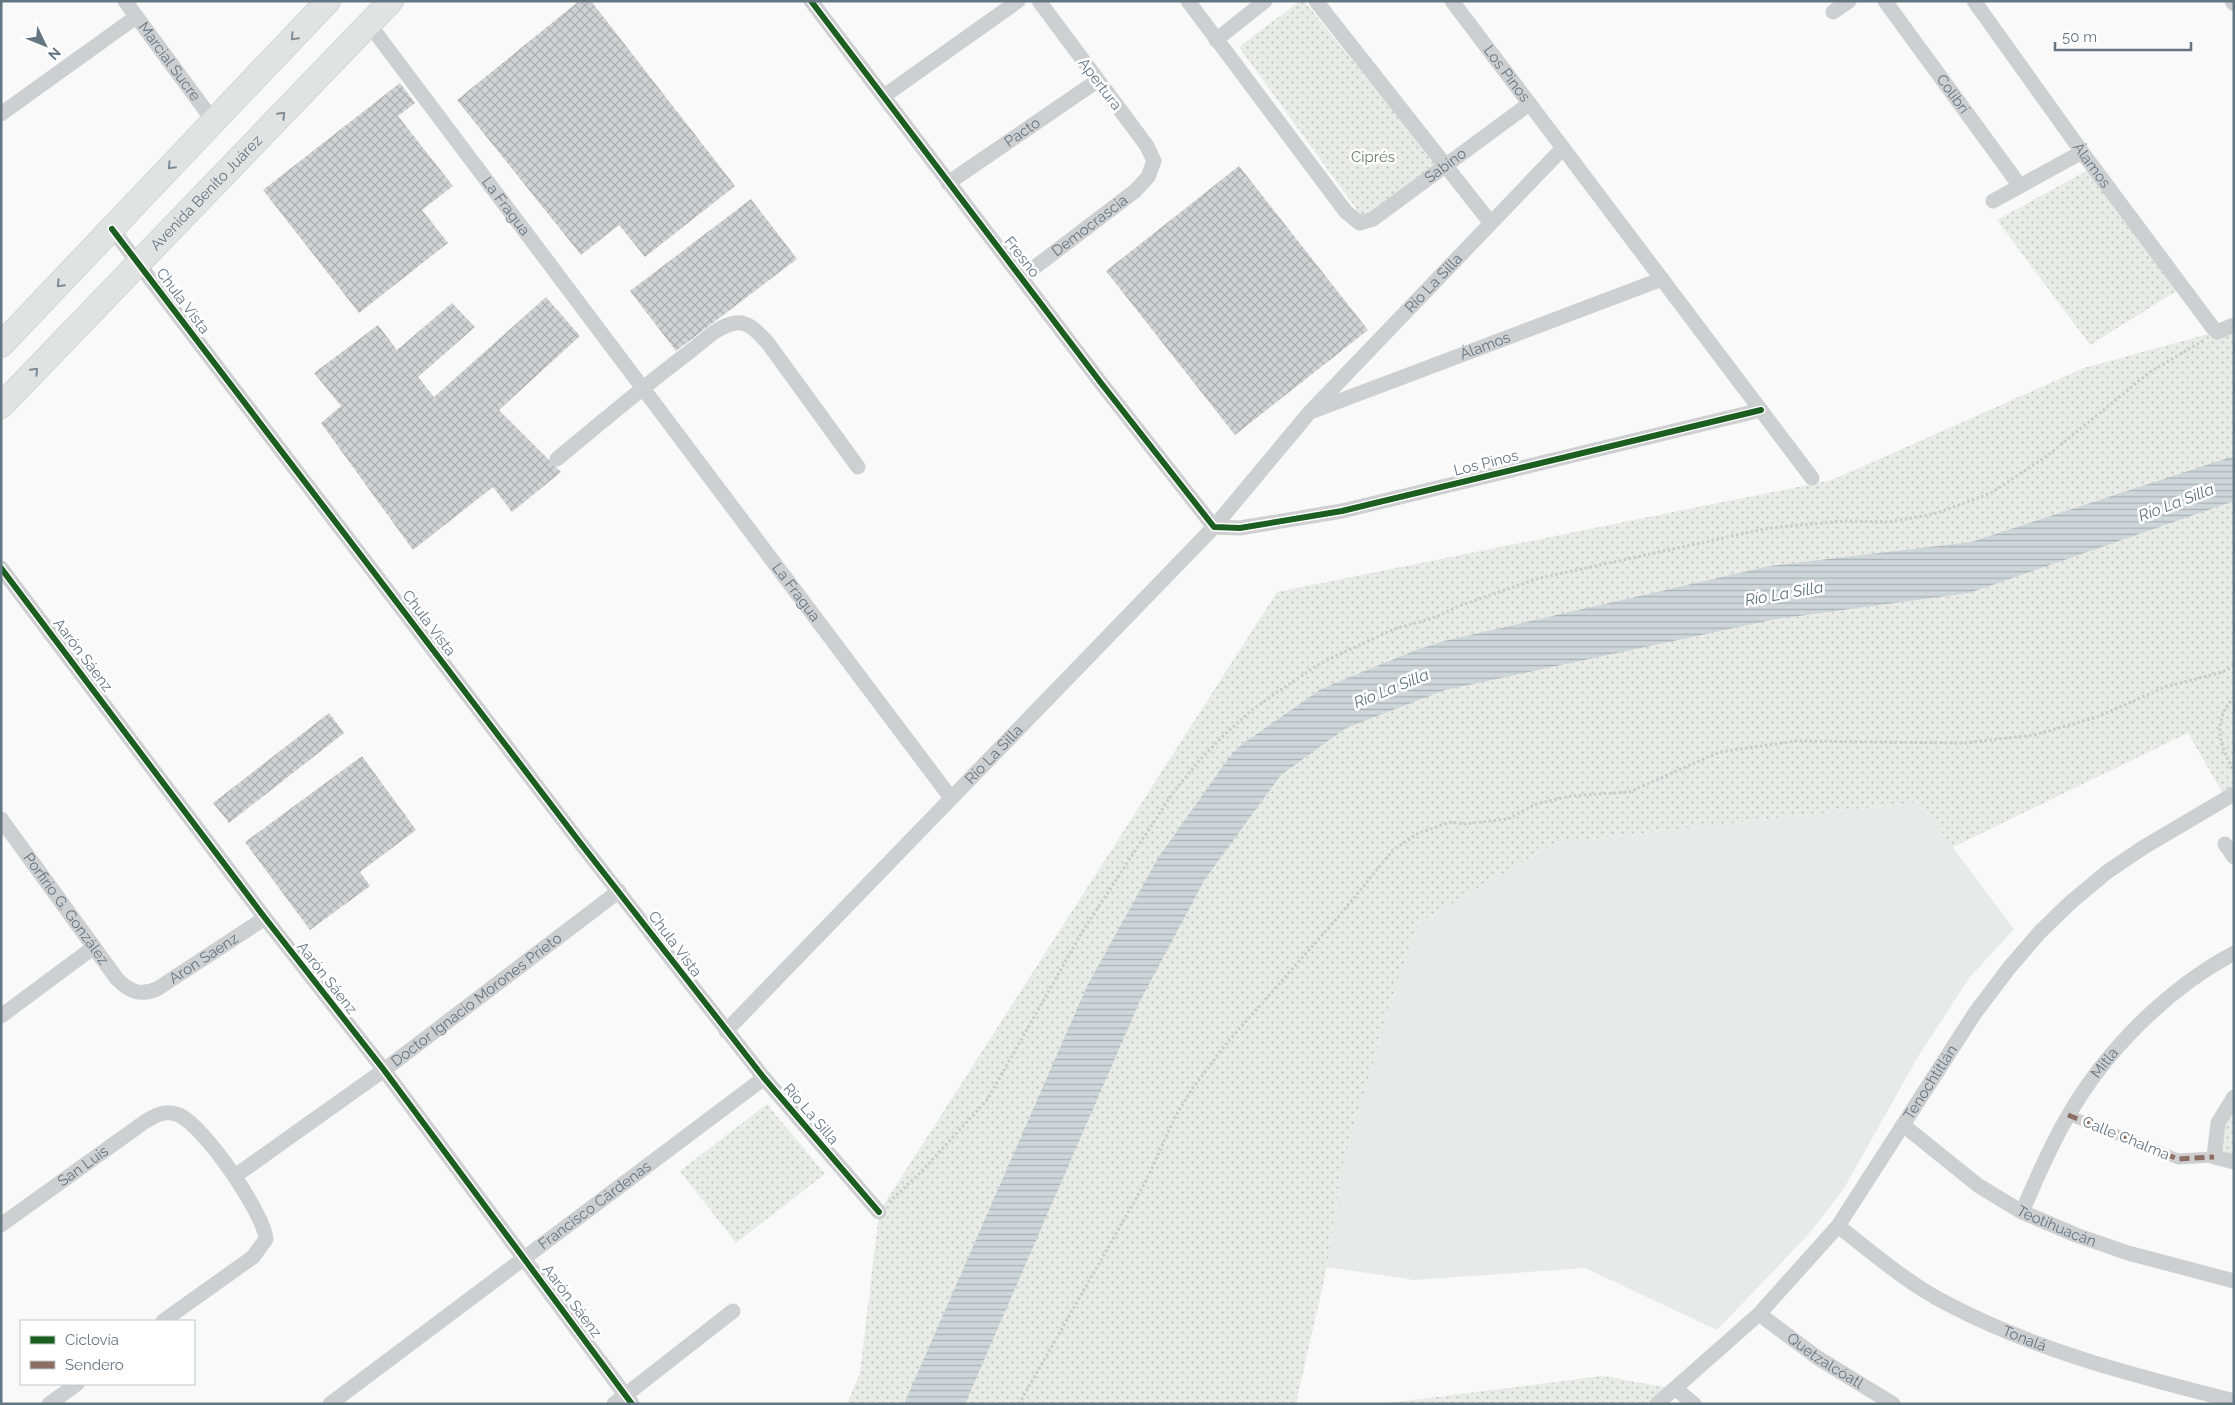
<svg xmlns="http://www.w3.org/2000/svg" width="2235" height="1405" font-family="Raleway,sans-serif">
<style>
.built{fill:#e8e9e9}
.park{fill:url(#park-dots)}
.water{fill:url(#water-rules)}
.building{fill:url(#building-cross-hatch)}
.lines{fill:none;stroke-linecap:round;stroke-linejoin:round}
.primary-casing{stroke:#d5d6d7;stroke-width:26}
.path{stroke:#cbcccd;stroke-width:3;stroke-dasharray:2.5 2.5;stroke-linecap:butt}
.pedestrian{stroke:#cecfd0;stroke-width:11}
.minor{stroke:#cecfd0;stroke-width:15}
.primary{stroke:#e1e2e2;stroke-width:24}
.quiet{stroke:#8d6e63;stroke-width:5;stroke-dasharray:10 5;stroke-linecap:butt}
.cycleway-casing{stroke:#fff;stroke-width:9}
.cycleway{stroke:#1b5e20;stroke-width:6}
.oneway{stroke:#7e8c96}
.labels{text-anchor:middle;stroke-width:5;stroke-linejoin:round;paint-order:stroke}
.street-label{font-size:15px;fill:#657683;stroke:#fff}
.park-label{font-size:15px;fill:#687a64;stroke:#fff}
.water-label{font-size:16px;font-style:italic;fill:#60757c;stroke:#fff}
</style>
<defs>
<pattern id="park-dots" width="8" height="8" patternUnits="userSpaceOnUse" patternTransform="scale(1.25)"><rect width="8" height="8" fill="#e8ebe6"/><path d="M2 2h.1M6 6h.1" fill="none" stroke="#c0c3c0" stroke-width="1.8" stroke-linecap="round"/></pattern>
<pattern id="water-rules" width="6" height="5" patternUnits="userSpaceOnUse" patternTransform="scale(1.25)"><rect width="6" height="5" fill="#ced6d9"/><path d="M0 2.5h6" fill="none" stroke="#abb2b5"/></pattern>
<pattern id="building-cross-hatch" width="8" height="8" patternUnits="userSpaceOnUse" patternTransform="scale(1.25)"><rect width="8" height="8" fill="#d0d2d3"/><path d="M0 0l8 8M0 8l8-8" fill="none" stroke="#acafb1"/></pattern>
</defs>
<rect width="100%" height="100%" fill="#f9f9f9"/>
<!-- built -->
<path class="built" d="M1919,802l95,127 -44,48 -51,78 -76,135 -35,45 -91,95 -132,-62 -171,12 -87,-13 15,-99 43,-146 34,-99 136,-80z"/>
<!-- park -->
<g class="park">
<path d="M1300,1h4l133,163 -72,57 -126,-174z"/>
<path d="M2088,170l90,120 -88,55 -93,-125z"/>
<path d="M2234,327v467l-8,5 -38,-66 -235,114 -34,-45 -364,41 -136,80 -34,99 -43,146 -15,99 -31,137h-449l13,-31 19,-161 398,-620 555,-112 252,-112z"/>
<path d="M2234,1097v65l-20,-5z"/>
<path d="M767,1104l58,70 -89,69 -56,-72z"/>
<path d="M1603,1376l73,13 -21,15h-274z"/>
</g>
<!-- water -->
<path class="water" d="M2234,456v45l-265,92 -193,26 -331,71 -99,38 -65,47 -76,104 -66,124 -174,401h-61l183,-418 71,-128 72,-102 11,-11 80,-56 95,-39 28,-9 326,-75 201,-24z"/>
<!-- building -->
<g class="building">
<path d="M579,1h12l144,185 -90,71 -26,-32 -38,30 -124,-155z"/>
<path d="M400,83l15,20 -17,13 55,70 -31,24 26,33 -89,70 -96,-123z"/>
<path d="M1239,166l129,164 -133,105 -129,-164z"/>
<path d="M751,199l46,60 -121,92 -46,-60z"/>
<path d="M546,297l34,39 -81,74 62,62 -49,40 -19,-25 -80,63 -92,-127 20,-17 -27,-33 64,-48 19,25 55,-47 23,24 -57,50 16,20z"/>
<path d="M329,713l15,20 -115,90 -16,-20z"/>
<path d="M362,756l54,74 -56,42 10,14 -60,44 -65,-88z"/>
</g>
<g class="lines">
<!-- primary casing -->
<g class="primary-casing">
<g id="primary">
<path d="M1,345l327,-344"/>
<path id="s20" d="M1,406l390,-405"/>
</g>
</g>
<!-- path -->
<g class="path">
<path d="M2234,697c-23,26 -14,48 0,75"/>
<path d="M889,1202l31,-29 67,-73 94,-166 91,-140 25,-31 27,-28 28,-25 27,-19 42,-28 73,-34 36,-10 32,-14 74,-26 233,-51 75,-7 45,1 45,-8 57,-21 56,-37 103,-84 54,-32"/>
<path d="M1019,1404l127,-223 29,-64 17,-28 34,-45 114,-129 53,-65 24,-16 33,-12 14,2 44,-5 28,-15 35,-8 58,-4 91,-40 76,-11 169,2 69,-8 63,-18 68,-30 58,-15 11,-7"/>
</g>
<!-- pedestrian -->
<path class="pedestrian" d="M2068,1115l110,44 36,-2"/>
<!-- minor -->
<g class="minor">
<path id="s1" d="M125,1l89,121"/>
<path d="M811,1l290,382 113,144 26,1 102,-17 419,-101"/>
<path id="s2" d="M1188,1l158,211 14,11 13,-4 156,-115"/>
<path d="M1316,1l174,221"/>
<path id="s3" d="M1452,1l360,477"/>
<path id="s4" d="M1885,1l135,185"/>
<path id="s5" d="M1974,1l108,151 131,176 4,4 17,-7"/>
<path d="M2232,1l2,3"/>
<path d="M1833,12l16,-11"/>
<path id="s6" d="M369,24l582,774"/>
<path d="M1216,40l49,-39"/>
<path d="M884,96l134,-95"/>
<path d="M1,114l135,-97"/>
<path id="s7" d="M948,183l149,-102"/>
<path d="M1993,201l89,-49"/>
<path d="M112,229l466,611 186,238 115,134"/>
<path id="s8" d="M1022,277l113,-86 13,-14 6,-16 -7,-15 -108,-145"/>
<path id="s9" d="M1313,411l349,-132"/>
<path d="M557,459c43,-36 86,-72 131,-106 14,-10 30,-28 48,-30 13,-2 23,11 31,19l91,125"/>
<path d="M1,568l264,350 119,152 248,334"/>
<path id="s10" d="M1,819l116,160c13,13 23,17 40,10l108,-71"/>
<path d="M2225,844l9,13"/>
<path d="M1,1016l93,-69"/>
<path id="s11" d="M726,1031l488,-504 95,-114 254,-265"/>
<path d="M2234,1097l-16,26 -4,34 20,5"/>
<path id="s12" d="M1903,1125l76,61 43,26 54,23 52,18 106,28"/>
<path id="s13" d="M235,1176l149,-106 235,-179"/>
<path id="s14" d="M2022,1212c14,-32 28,-66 46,-96 38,-66 99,-127 166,-163"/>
<path id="s15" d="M1,1225l142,-102c11,-7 22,-14 36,-8 25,11 85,98 87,124l-13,18 -90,64"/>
<path id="s16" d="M1838,1226c35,27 69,57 108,77 93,49 187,72 288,98"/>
<path id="s17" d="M1759,1314l59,44 75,46"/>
<path d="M1676,1389l18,15"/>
<path d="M49,1404l28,-20"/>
<path id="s18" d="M330,1404l434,-326"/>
<path d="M614,1404l119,-93"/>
<path id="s19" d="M1657,1404l102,-90 79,-88 137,-213 34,-45 31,-36 31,-30 36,-30 37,-25 90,-53"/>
</g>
<!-- primary -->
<use href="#primary" class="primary"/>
<!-- quiet -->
<path class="quiet" d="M2068,1115l110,44 36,-2"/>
<!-- cycleway casing -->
<g class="cycleway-casing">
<g id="cycleway">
<path d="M811,1l290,382 113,144 26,1 102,-17 419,-101"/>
<path d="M112,229l466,611 186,238 115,134"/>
<path d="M1,568l264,350 119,152 248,334"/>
</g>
</g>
<!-- cycleway -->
<use href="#cycleway" class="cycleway"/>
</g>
<!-- one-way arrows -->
<defs><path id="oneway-chevron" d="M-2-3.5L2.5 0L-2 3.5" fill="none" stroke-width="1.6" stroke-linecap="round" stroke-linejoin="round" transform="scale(1.25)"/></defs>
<g class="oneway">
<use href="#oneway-chevron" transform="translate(294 37) rotate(133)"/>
<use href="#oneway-chevron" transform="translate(282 115) rotate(-46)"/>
<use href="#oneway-chevron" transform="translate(171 166) rotate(133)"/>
<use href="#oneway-chevron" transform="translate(60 284) rotate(134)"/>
<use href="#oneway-chevron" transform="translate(35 371) rotate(-46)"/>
</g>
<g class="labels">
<!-- street labels -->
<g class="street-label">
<text dy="5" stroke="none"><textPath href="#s1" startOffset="75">Marcial Sucre</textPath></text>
<text dy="5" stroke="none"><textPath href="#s3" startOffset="91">Los Pinos</textPath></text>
<text transform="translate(1100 84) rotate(53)" y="5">Apertura</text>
<text dy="5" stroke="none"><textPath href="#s4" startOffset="115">Colibrí</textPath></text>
<text dy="5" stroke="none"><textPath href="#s7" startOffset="90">Pacto</textPath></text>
<text dy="5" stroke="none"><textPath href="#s2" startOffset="385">Sabino</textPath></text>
<text dy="5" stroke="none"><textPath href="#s5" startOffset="202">Álamos</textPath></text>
<text dy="5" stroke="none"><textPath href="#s20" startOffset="296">Avenida Benito Juárez</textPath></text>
<text dy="5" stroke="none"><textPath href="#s6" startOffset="228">La Fragua</textPath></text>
<text dy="5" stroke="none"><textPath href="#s8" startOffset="85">Democrascia</textPath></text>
<text transform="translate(1022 257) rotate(52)" y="5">Fresno</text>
<text dy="5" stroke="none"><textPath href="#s11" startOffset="1030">Río La Silla</textPath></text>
<text transform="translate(183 301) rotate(53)" y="5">Chula Vista</text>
<text dy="5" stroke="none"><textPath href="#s9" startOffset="184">Álamos</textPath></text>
<text transform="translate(1486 463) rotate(-14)" y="5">Los Pinos</text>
<text dy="5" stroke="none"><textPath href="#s6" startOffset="711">La Fragua</textPath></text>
<text transform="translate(429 623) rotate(53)" y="5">Chula Vista</text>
<text transform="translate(83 655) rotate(53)" y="5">Aarón Sáenz</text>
<text dy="5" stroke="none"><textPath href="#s11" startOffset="385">Río La Silla</textPath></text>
<text dy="5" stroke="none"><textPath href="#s10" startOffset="111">Porfirio G. González</textPath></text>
<text transform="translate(675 944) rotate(53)" y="5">Chula Vista</text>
<text dy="5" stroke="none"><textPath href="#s10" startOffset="298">Aron Saenz</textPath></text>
<text transform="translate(327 978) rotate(52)" y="5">Aarón Sáenz</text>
<text dy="5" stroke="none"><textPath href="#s13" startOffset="299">Doctor Ignacio Morones Prieto</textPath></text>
<text dy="5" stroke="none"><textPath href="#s14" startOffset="171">Mitla</textPath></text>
<text dy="5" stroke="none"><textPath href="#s19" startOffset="425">Tenochtitlán</textPath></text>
<text transform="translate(811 1114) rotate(49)" y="5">Río La Silla</text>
<text transform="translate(2126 1138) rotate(22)" y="5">Calle Chalma</text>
<text dy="5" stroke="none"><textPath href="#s15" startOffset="101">San Luis</textPath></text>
<text dy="5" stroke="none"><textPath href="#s18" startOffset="331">Francisco Cárdenas</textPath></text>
<text dy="5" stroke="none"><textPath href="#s12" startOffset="185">Teotihuacán</textPath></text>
<text transform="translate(572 1301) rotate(53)" y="5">Aarón Sáenz</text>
<text dy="5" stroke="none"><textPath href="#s16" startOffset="219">Tonalá</textPath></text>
<text dy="5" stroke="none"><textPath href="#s17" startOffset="81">Quetzalcóatl</textPath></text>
</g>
<!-- park labels -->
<g class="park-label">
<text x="1373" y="162">Ciprés</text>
</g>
<!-- water labels -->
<g class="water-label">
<text transform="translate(2176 502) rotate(-21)" y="6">Río La Silla</text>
<text transform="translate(1784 593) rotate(-10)" y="6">Río La Silla</text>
<text transform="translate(1391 688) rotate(-22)" y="6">Río La Silla</text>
</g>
</g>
<!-- border -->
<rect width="2235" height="1405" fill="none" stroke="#657683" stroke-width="5"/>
<!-- legend -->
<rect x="20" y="1320" width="175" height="65" fill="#ffffff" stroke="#c1c8cd"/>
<rect x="30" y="1336" width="25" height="8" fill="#1b5e20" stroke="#c1c8cd"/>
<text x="65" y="1345" font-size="15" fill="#657683">Ciclovía</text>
<rect x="30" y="1361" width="25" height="8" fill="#8d6e63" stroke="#c1c8cd"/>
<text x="65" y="1370" font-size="15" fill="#657683">Sendero</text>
<!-- north arrow -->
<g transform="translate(45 45) rotate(133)" stroke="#ffffff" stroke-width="4" paint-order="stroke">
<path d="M0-4L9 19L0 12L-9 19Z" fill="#657683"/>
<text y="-8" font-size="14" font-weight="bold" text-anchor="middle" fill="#657683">N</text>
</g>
<!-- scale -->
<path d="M2055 42v8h136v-8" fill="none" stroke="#657683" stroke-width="2.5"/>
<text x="2062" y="42" font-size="15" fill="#657683" stroke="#ffffff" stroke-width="4" paint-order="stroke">50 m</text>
</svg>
